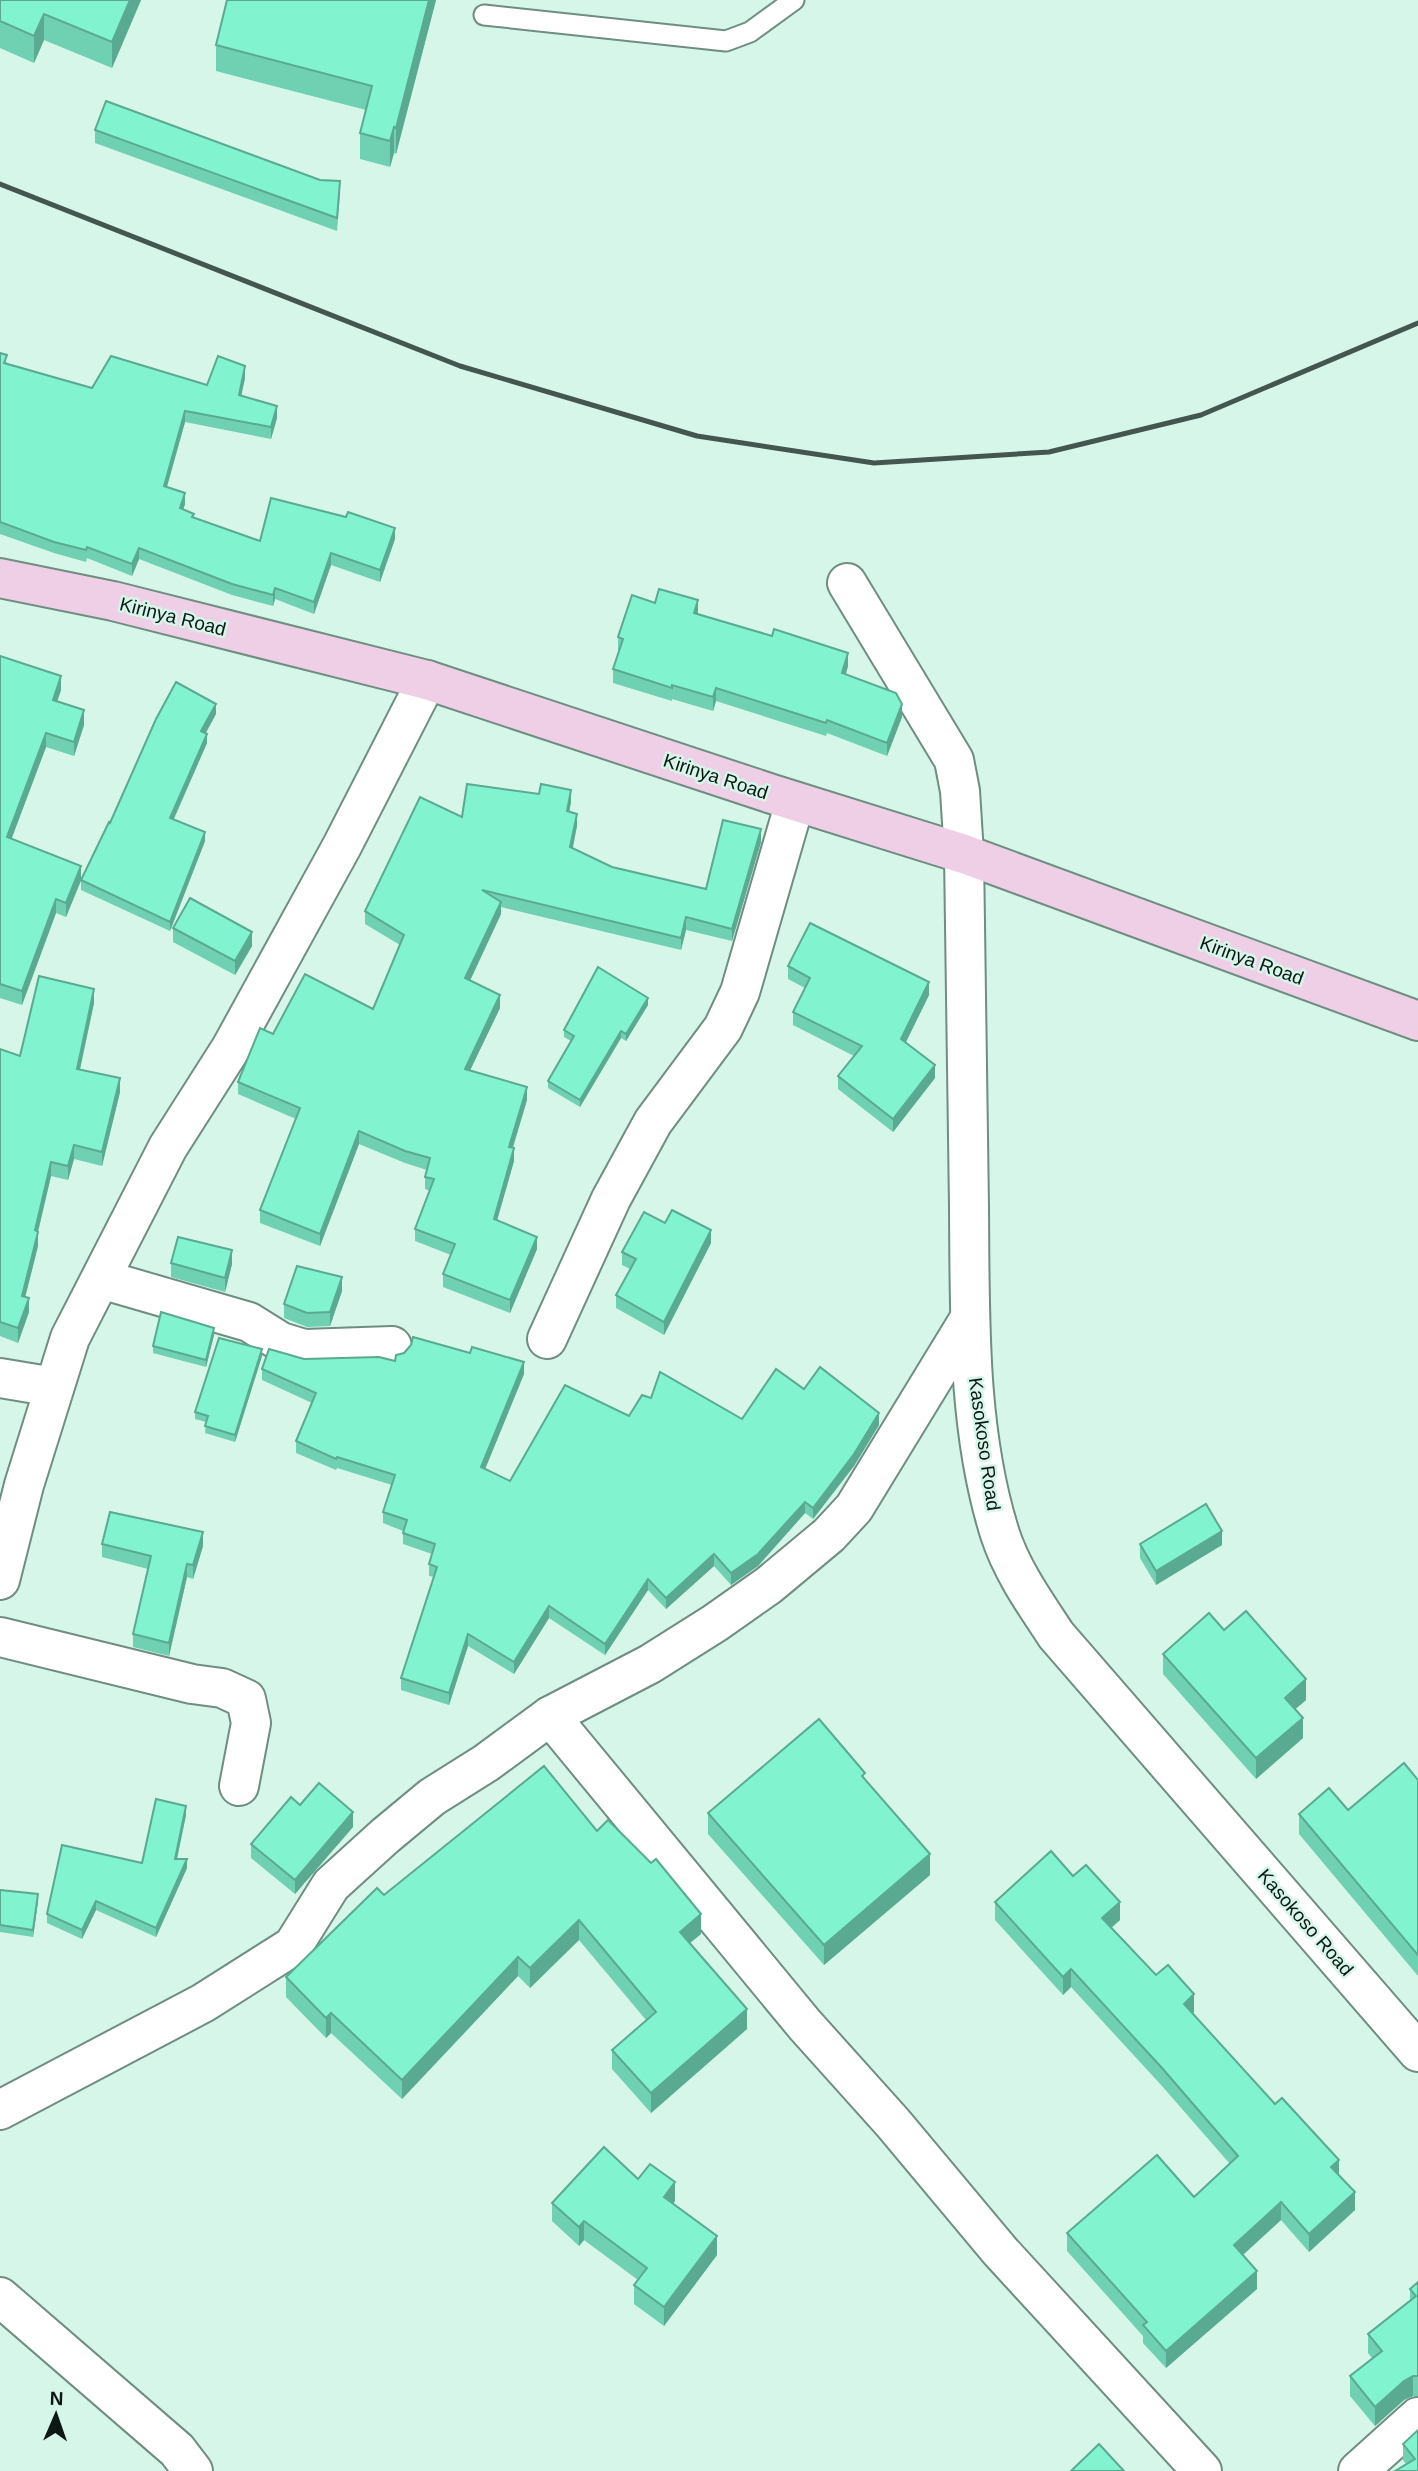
<svg xmlns="http://www.w3.org/2000/svg" width="1418" height="2471" font-family="Helvetica,sans-serif">
<style>
.lines{fill:none;stroke-linecap:round;stroke-linejoin:round}
.lane-casing{stroke:#6f8d82;stroke-width:23}
.street-casing{stroke:#6f8d82;stroke-width:42}
.secondary-casing{stroke:#6f8d82;stroke-width:42}
.lane{stroke:#fff;stroke-width:19}
.street{stroke:#fff;stroke-width:38}
.secondary{stroke:#efcfe6;stroke-width:38}
.rail{stroke:#445650;stroke-width:5}
.wall{fill:#6fd1b2}
.shaded-wall{fill:#5aaa91}
.building{fill:#81f3cf;stroke:#5aaa91;stroke-width:2}
.labels{text-anchor:middle;stroke-width:5;stroke-linejoin:round;paint-order:stroke}
.street-label{font-size:19px;fill:#0c1814;stroke:#d6f6ea}
</style>
<rect width="100%" height="100%" fill="#d6f6ea"/>
<g class="lines">
<!-- lane casing -->
<g class="lane-casing">
<path id="lane" d="M484,15l242,26 24,-9 44,-32"/>
</g>
<!-- street casing -->
<g class="street-casing">
<g id="street">
<path d="M847,583l107,177 6,31 4,63c2,118 3,236 5,354 1,108 -2,222 31,326 12,37 35,69 56,101l362,417"/>
<path d="M101,1279l148,43 32,20 23,7 88,-3"/>
<path d="M547,1339l64,-140 42,-77 70,-94 17,-36 55,-190"/>
<path d="M0,1378l54,9"/>
<path d="M0,1580l24,-95 46,-147 98,-191 63,-99 111,-202 85,-166"/>
<path d="M0,1637l192,47 30,4 24,11 5,24 -12,63"/>
<path d="M550,1716l255,309 88,98 107,128 202,220"/>
<path d="M0,2110l203,-107 90,-57 38,-61 54,-49 47,-39 54,-34 64,-47 100,-52 65,-41 54,-38 60,-50 25,-27 116,-190"/>
<path d="M0,2297l177,153 16,21"/>
<path d="M1358,2471l60,-54"/>
</g>
</g>
<!-- secondary casing -->
<g class="secondary-casing">
<path id="secondary" d="M0,578l113,23 314,79 345,114 192,60 454,167"/>
</g>
<!-- lane -->
<use href="#lane" class="lane"/>
<!-- street -->
<use href="#street" class="street"/>
<!-- secondary -->
<use href="#secondary" class="secondary"/>
<!-- rail -->
<path class="rail" d="M0,184l460,182 237,70 177,27 175,-11 152,-37 217,-92"/>
</g>
<!-- wall -->
<g class="wall">
<path d="M0,0h141l-29,68 -68,-28 -10,23 -34,-15z"/>
<path d="M227,0h209l-40,154 -2,-1 -4,14 -30,-8v-26l6,-23 -150,-39v-26z"/>
<path d="M95,130l225,50 20,14 -3,37 -242,-88z"/>
<path d="M0,353l7,10 85,25 115,-3 38,-7 -4,18 36,22 -6,21 -86,-17 -18,65 18,17 -2,5 11,9 66,23 135,-2 -15,43 -49,-17 -17,49 -39,-15 -2,7 -41,-11 -93,-36 -7,17 -45,-18 -1,4 -32,-9 -54,-19z"/>
<path d="M655,603l43,11 150,52 -2,8 56,43 -15,39 -60,-23 -1,3 -110,-35 -3,10 -41,-12v2l-59,-18v-14l6,-18 -1,-1v-13z"/>
<path d="M0,656l61,34 -4,12 27,23 -10,31 -28,-9 -35,92 70,40 29,-56 106,-109 -10,19 1,10 -33,76 31,22 -35,90 -89,-41v-9l-15,36 -10,-4 -34,92 -22,-7z"/>
<path d="M571,802l-2,10 8,14 -4,22 39,19 94,22 55,-47 -29,99 -46,-11 -5,20 -180,-43v7l-31,67 30,27 -30,62 57,30 -14,48 1,13 -17,59 40,29 -27,64 -67,-26v-13l8,-19 -36,-14v-12l15,-38 -5,-2v-12l2,-7 -22,-7 -46,-19 -39,102 -60,-23v-13l36,-91 -58,-25v-12l35,-48 100,-25 27,-64 -35,-21v-13l97,-94z"/>
<path d="M173,928l79,18 -17,29 -62,-33z"/>
<path d="M788,966l141,29 -23,47 29,36 -42,54 -55,-43v-13l16,-20 -61,-31v-13l12,-24 -17,-9z"/>
<path d="M94,1003l-14,66 40,23 -18,74 -28,-7 -6,21 -17,-4 -13,56v14l-13,51 4,15 -11,31 -18,-7v-287l20,7z"/>
<path d="M648,1005l-22,36 -5,-3 -41,69 -32,-19v-7l23,-40 -7,-4v-7z"/>
<path d="M665,1223l46,20 -47,92 -48,-27v-13l14,-26 -8,-4v-13z"/>
<path d="M171,1263l61,1 -7,28 -54,-15z"/>
<path d="M342,1291l-12,35 -23,1 -23,-9v-14z"/>
<path d="M214,1335l-8,32 -53,-14v-7z"/>
<path d="M262,1356l-27,86 -30,-9 1,-11 -11,-3v-7z"/>
<path d="M304,1359l91,2 129,13 -39,95 25,12 119,-65 113,3 62,-30 75,36 -25,41 -41,53 -8,-6 -47,53 -27,19 -17,-19 -48,43 -18,-19 -43,65 -56,-37 -35,56 -46,-28 -19,59 -48,-15v-12l33,-101 -5,-1v-12l3,-10 -29,-10v-13l-20,-8v-11l9,-27 -55,-17 -1,2 -40,-17v-12l16,-38 -50,-23v-11z"/>
<path d="M102,1544l101,2 -10,33 -6,-2 -18,79 -36,-9v-13l15,-65 -46,-12z"/>
<path d="M1140,1544l82,1 -66,40 -16,-27z"/>
<path d="M1224,1630l82,70 -11,9 8,29 -47,41 -93,-105v-20z"/>
<path d="M865,1780l65,95 -106,90 -116,-131v-21z"/>
<path d="M1418,1780v196l-119,-142v-20l49,-4z"/>
<path d="M300,1805l53,22 -58,67 -44,-36v-14z"/>
<path d="M186,1815l-9,44 10,9 -31,69 -60,-27 -14,29 -35,-16v-9l95,-51z"/>
<path d="M597,1831l104,103 -11,9 57,86 -96,84 -39,-44v-19l34,-30 -67,-80 -49,48 -12,-12 -116,123 -71,-66 -5,5 -40,-41v-20l98,-82z"/>
<path d="M0,1890l38,11 -5,36 -33,-5z"/>
<path d="M995,1902l125,18 -9,8 45,47 38,37 -2,2 147,161 16,35 -46,42 -28,-32 -38,35 14,34 -91,79 -23,-25v-7l-76,-85v-18l127,-36 36,-33 -68,-78 -91,-99 -8,8 -68,-75z"/>
<path d="M638,2179l37,22 -3,3 45,51 -53,71 -30,-22v-19l4,-5 -54,-40 -5,6 -27,-25v-18z"/>
<path d="M1418,2282v114h-5l-9,4 -29,26 -25,-30v-20l22,-18 -4,-5v-19l42,-34v-11z"/>
<path d="M1418,2430v41l-12,-7 -3,-4v-16z"/>
</g>
<!-- shaded-wall -->
<g class="shaded-wall">
<path d="M130,0h11l-29,68v-26z"/>
<path d="M429,0h7l-40,154v-26z"/>
<path d="M44,14v26l-10,23v-27z"/>
<path d="M394,127v26l-4,14v-26z"/>
<path d="M245,366v12l-6,28v-11z"/>
<path d="M277,406v12l-6,21v-12z"/>
<path d="M185,411v11l-21,75v-11z"/>
<path d="M185,493v11l-5,15v-11z"/>
<path d="M395,528v11l-15,43v-12z"/>
<path d="M139,548v11l-7,17v-12z"/>
<path d="M331,553v12l-17,49v-12z"/>
<path d="M275,588v11l-2,7v-11z"/>
<path d="M698,600v13l-4,13v-13z"/>
<path d="M848,653v13l-6,20v-13z"/>
<path d="M61,676v14l-8,24v-14z"/>
<path d="M716,688v13l-3,10v-14z"/>
<path d="M216,704v10l-15,27v-10z"/>
<path d="M902,704v13l-15,39v-13z"/>
<path d="M84,710v15l-10,31v-14z"/>
<path d="M46,733v14l-39,104v-14z"/>
<path d="M207,734v9l-37,84v-9z"/>
<path d="M571,790v12l-4,22v-13z"/>
<path d="M577,814v12l-7,33v-12z"/>
<path d="M761,829v13l-29,99v-12z"/>
<path d="M205,832v9l-35,90v-9z"/>
<path d="M81,866v14l-15,37v-14z"/>
<path d="M56,899v14l-34,92v-14z"/>
<path d="M501,902v12l-36,77v-13z"/>
<path d="M686,917v13l-5,20v-12z"/>
<path d="M252,932v14l-17,29v-14z"/>
<path d="M929,982v13l-28,57v-13z"/>
<path d="M94,989v14l-17,80v-14z"/>
<path d="M500,995v13l-35,73v-12z"/>
<path d="M648,998v7l-22,36v-7z"/>
<path d="M621,1031v7l-41,69v-7z"/>
<path d="M935,1065v13l-42,54v-13z"/>
<path d="M120,1078v14l-18,74v-14z"/>
<path d="M527,1087v13l-18,59v-12z"/>
<path d="M359,1131v13l-39,102v-12z"/>
<path d="M74,1145v14l-6,21v-14z"/>
<path d="M514,1148v13l-20,70v-12z"/>
<path d="M51,1162v14l-16,68v-14z"/>
<path d="M711,1230v13l-47,92v-13z"/>
<path d="M38,1232v14l-16,64v-14z"/>
<path d="M537,1237v12l-27,64v-13z"/>
<path d="M232,1250v14l-7,28v-14z"/>
<path d="M342,1277v14l-12,35v-14z"/>
<path d="M29,1298v14l-11,31v-15z"/>
<path d="M214,1328v7l-8,32v-7z"/>
<path d="M262,1349v7l-27,86v-7z"/>
<path d="M524,1362v12l-43,105v-12z"/>
<path d="M879,1413v12l-25,41 -41,53v-11z"/>
<path d="M805,1502v11l-47,53 -27,19v-12z"/>
<path d="M1222,1531v14l-66,40v-14z"/>
<path d="M203,1532v14l-10,33v-14z"/>
<path d="M714,1554v12l-48,43v-11z"/>
<path d="M187,1564v13l-18,79v-13z"/>
<path d="M648,1579v11l-43,65v-11z"/>
<path d="M549,1606v12l-35,56v-12z"/>
<path d="M468,1634v12l-19,59v-12z"/>
<path d="M1306,1679v21l-21,18v-20z"/>
<path d="M1303,1718v20l-47,41v-21z"/>
<path d="M186,1806v9l-11,53v-9z"/>
<path d="M353,1812v15l-58,67v-14z"/>
<path d="M930,1854v21l-106,90v-20z"/>
<path d="M187,1859v9l-31,69v-9z"/>
<path d="M38,1894v7l-5,36v-7z"/>
<path d="M96,1901v9l-14,29v-9z"/>
<path d="M1120,1902v18l-18,16v-18z"/>
<path d="M701,1914v20l-21,17v-19z"/>
<path d="M579,1920v20l-49,48v-20z"/>
<path d="M518,1957v19l-116,123v-19z"/>
<path d="M1071,1969v18l-8,8v-18z"/>
<path d="M1194,1994v18l-10,10v-18z"/>
<path d="M747,2009v20l-96,84v-20z"/>
<path d="M331,2013v20l-5,5v-20z"/>
<path d="M1339,2160v18l-8,-11z"/>
<path d="M675,2182v19l-11,15v-19z"/>
<path d="M1355,2192v18l-46,42v-18z"/>
<path d="M1281,2202v18l-47,43v-18z"/>
<path d="M584,2221v19l-5,6v-19z"/>
<path d="M717,2236v19l-53,71v-19z"/>
<path d="M1257,2271v18l-91,79v-17z"/>
<path d="M1413,2376v20l-9,4 -29,26v-19l29,-26z"/>
</g>
<!-- building -->
<g class="building">
<path d="M0,0h130l-18,42 -68,-28 -10,22 -34,-15z"/>
<path d="M227,0h202l-33,128 -2,-1 -4,14 -30,-8 12,-47 -156,-41z"/>
<path d="M106,101l214,79 20,1 -3,37 -242,-88z"/>
<path d="M0,353l7,2 -3,8 88,25 19,-32 96,29 11,-29 27,10 -6,29 38,11 -6,21 -86,-16 -21,75 21,7 -5,15 14,6 -2,3 68,24 11,-43 75,19 2,-5 47,16 -15,42 -49,-17 -17,49 -39,-14 -2,7 -41,-11 -93,-36 -7,16 -45,-17 -1,3 -32,-8 -54,-20z"/>
<path d="M659,589l39,11 -4,13 78,23 2,-7 74,24 -6,20 54,20 6,11 -15,39 -60,-23 -1,3 -110,-35 -3,9 -41,-12v3l-59,-19 10,-30 -5,-2 14,-42 23,8z"/>
<path d="M0,656l61,20 -8,24 31,10 -10,32 -28,-9 -39,104 74,29 -15,37 -10,-4 -34,92 -22,-7z"/>
<path d="M176,682l40,22 -15,27 6,3 -37,84 35,14 -35,90 -89,-42 28,-58 1,1 46,-104z"/>
<path d="M467,784l72,10 2,-10 30,6 -4,21 10,3 -7,33 42,20 94,22 17,-69 38,9 -29,100 -46,-12 -5,21 -199,-48 19,12 -36,76 35,17 -35,74 62,18 -18,60 5,1 -20,71 43,18 -27,63 -67,-26 12,-30 -40,-15 19,-50 -9,-2 5,-19 -25,-7 -46,-20 -39,103 -60,-24 40,-102 -62,-26 22,-54 13,6 32,-60 68,35 31,-74 -39,-24 55,-114 42,20z"/>
<path d="M190,898l62,34 -17,29 -62,-33z"/>
<path d="M810,923l119,59 -28,57 34,26 -42,54 -55,-43 24,-30 -69,-34 17,-34 -22,-12z"/>
<path d="M598,967l50,31 -22,36 -5,-3 -41,69 -32,-19 26,-45 -10,-6z"/>
<path d="M39,976l55,13 -17,80 43,9 -18,74 -28,-7 -6,21 -17,-4 -16,68 3,2 -16,64 7,2 -11,30 -18,-6v-273l20,7z"/>
<path d="M672,1210l39,20 -47,92 -48,-27 20,-36 -14,-7 22,-40 21,11z"/>
<path d="M178,1237l54,13 -7,28 -54,-15z"/>
<path d="M297,1266l45,11 -12,35 -23,1 -23,-9z"/>
<path d="M161,1312l53,16 -8,32 -53,-14z"/>
<path d="M413,1337l57,16 2,-6 52,15 -43,105 29,14 55,-96 64,31 13,-21 9,3 9,-26 82,47 34,-50 28,20 16,-22 59,46 -25,41 -41,54 -8,-6 -47,52 -27,19 -17,-19 -48,44 -18,-19 -43,65 -56,-38 -35,56 -46,-28 -19,59 -48,-15 36,-111 -8,-3 6,-20 -32,-11 4,-13 -24,-8 12,-37 -58,-18 -1,2 -40,-18 20,-48 -54,-24 7,-20 35,10 75,-2 16,4 1,-6 8,-2 7,-8z"/>
<path d="M219,1338l43,11 -27,86 -30,-9 3,-10 -13,-4z"/>
<path d="M1206,1504l16,27 -66,40 -16,-27z"/>
<path d="M110,1512l93,20 -10,33 -6,-1 -18,79 -36,-9 18,-78 -49,-12z"/>
<path d="M1246,1611l60,68 -21,19 18,20 -47,40 -93,-104 46,-41 15,17z"/>
<path d="M819,1719l46,54 -3,3 68,78 -106,91 -116,-132z"/>
<path d="M1404,1763l14,17v175l-119,-141 30,-26 19,22z"/>
<path d="M544,1766l53,65 11,-11 43,43 5,-4 45,55 -21,18 67,77 -96,84 -39,-43 44,-38 -77,-92 -49,48 -12,-11 -116,123 -71,-67 -5,5 -40,-41 91,-89 7,7z"/>
<path d="M319,1783l34,29 -58,68 -44,-36 40,-47 9,8z"/>
<path d="M156,1799l30,7 -11,53h12l-31,69 -60,-27 -14,29 -35,-16 15,-69 80,18z"/>
<path d="M1051,1851l22,25 13,-11 34,37 -18,16 54,57 12,-10 26,29 -10,10 91,100 7,-6 57,62 -8,7 24,25 -46,42 -28,-32 -47,43 23,26 -91,80 -23,-26 4,-3 -80,-89 90,-78 37,42 44,-41 -76,-88 -91,-99 -8,8 -68,-75z"/>
<path d="M0,1890l38,4 -5,36 -33,-5z"/>
<path d="M604,2147l34,32 12,-15 25,18 -11,15 53,39 -53,71 -30,-22 13,-17 -63,-47 -5,6 -27,-24z"/>
<path d="M1418,2282v94h-5l-9,5 -29,26 -25,-31 32,-25 -14,-17 48,-38 -6,-7z"/>
<path d="M1418,2430v41h-23l20,-12 -12,-15z"/>
<path d="M1099,2444l25,27h-53z"/>
</g>
<g class="labels">
<!-- street labels -->
<g class="street-label">
<text transform="translate(173 616) rotate(14)" y="7">Kirinya Road</text>
<text transform="translate(716 776) rotate(18)" y="7">Kirinya Road</text>
<text transform="translate(1252 960) rotate(20)" y="7">Kirinya Road</text>
<text transform="translate(985 1444) rotate(82)" y="7">Kasokoso Road</text>
<text transform="translate(1306 1922) rotate(49)" y="7">Kasokoso Road</text>
</g>
</g>
<!-- north arrow -->
<g transform="translate(56 2415) rotate(2)" stroke="#d6f6ea" stroke-width="5" paint-order="stroke">
<path d="M0-5L12 26L0 18L-12 26Z" fill="#0c1814"/>
<text y="-10" font-size="19" font-weight="bold" text-anchor="middle" fill="#0c1814">N</text>
</g>
</svg>
